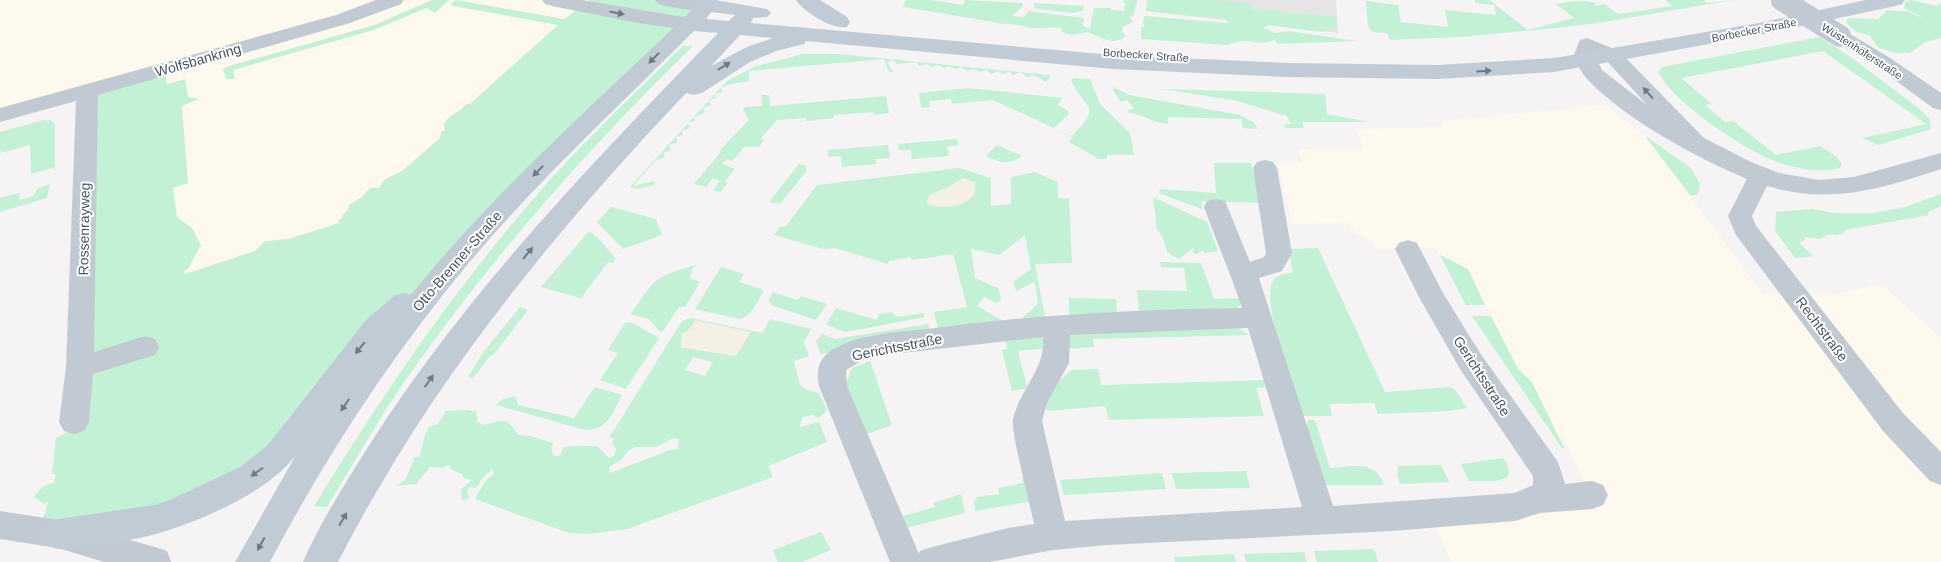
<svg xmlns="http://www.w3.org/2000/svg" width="1941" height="562" font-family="Arial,sans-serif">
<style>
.commercial{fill:#fdf9ef}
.education{fill:#e6e4e5}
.green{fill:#c3f1d5;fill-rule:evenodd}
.sand{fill:#f5f0e5}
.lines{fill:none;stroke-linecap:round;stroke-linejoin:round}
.street{fill:#c1cad2;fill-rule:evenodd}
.secondary{fill:#c1cbd6;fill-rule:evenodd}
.street-bridge{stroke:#c1cad2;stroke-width:22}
.oneway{fill:#6e7983}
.oneway2{fill:#6e7984}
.labels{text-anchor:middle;stroke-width:4;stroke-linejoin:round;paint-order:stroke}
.far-street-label{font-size:11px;fill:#4a5661;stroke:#fff}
.street-label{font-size:14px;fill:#4a5661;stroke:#fff}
</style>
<rect width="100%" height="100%" fill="#f5f3f3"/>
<!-- commercial -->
<g class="commercial">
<path d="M0,0h589l-25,19 -89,79 -23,30 -108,94 -160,52 -11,-86 -8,-118 -165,44z"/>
<path d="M1605,105l40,31 118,158h72l46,-10 60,54v224h-490l-21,-48 161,-20 -28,-56h-4l-27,-56 -14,-13 -50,-100 -28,-14 -5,-7 -57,1 -5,-8 -18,-9 -8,-9 -55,1 -14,-60 24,-1 -4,-14 66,-1 -9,-19 89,-2 -2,-6z"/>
</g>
<!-- education -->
<path class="education" d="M1147,0h189l2,33 -192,-22z"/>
<!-- green -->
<g class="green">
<path d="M432,0h17l-14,13 -9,-5 -52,22 -141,40 2,9h-9l-3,-10 6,-3 145,-41z"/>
<path d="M456,0l109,19 24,-19h123l-42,42 -346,375 -151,97 -131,8 6,-20 -4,2 -10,-7c5,-7 10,-13 20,-14l2,-9h-4l4,-36 13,-7 18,-339 78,-22 2,14 18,-5 3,18 11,2 -17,7 6,77 -15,5 4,29 15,11 9,17 -13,24 -4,2 1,3 70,-23 10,-10 23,-2 51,-16v-3l5,-4 -2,-1 6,-5 1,-5 13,-8 8,-9h9l6,-9 17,-8 38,-33 1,-6 4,-2 -1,-6c6,-11 17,-12 22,-20h4l88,-79 -105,-19 -2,-2z"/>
<path d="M906,0h26l31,5 2,-5 58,3 -1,4 -10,9 12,1 4,-6 56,7 -1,8 7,3 4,-21h17v2l13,1 1,-8h-2l1,-3h13l-3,15 -4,2 3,5 -10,5 -1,4 4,5c-15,11 -25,0 -39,-4l-15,3 -10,-3 -1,-4c-17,-1 -25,2 -43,-3 -9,-2 -16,0 -24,-3l-91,-15z"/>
<path d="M1148,0h69l35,4v5l85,8 -2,12 -14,3 -52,-7 -6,3 12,5 14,-2 67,10 -78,3 -4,-4c-15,6 -18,0 -32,1 -6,0 -10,3 -16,4l-85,-6v-12l4,-1 -2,-2 1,-8 85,7 -4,-4 -79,-8z"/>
<path d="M1475,0h14l39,30 46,-12 -18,-14c12,-3 29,-4 40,-1l-1,3 9,-2 14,10 55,-8 -8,-6h38l4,3 27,-3 -143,24 -35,4 -96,9 -70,3 -3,-7 -15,-1 -4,-6 -2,-25 32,4 3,17 47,5 -3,-17 51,5 -2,-10 -19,-2z"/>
<path d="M1911,0l26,6 4,-3v35l-15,4 -16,11h-15l-16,-5 -10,-13 -13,-3 -10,-9 2,-5 30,1 9,-9 22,2 20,9 -25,-13 1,-6z"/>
<path d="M1034,3l50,3 -1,5 -10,2 -34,-4 -5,-1z"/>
<path d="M1820,37l35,23 67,51 8,9 1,9 -52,16 -17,-7 64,-14 -103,-73 -142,27 31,26 -7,1 20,17 8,-1 43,34 44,-9 17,11 5,8 -2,3c-21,6 -48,0 -68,-8 -31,-13 -98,-57 -114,-88l4,-5z"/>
<path d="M683,46h10c-103,100 -200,210 -284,329 -30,43 -55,88 -82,132l-13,-1c65,-106 134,-208 216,-303 47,-56 101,-106 153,-157z"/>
<path d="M803,54h35l211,21 2,2 -5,5 -12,-7 -7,2 -6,-5 -8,3 -3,-3 -8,2 -3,-3 -8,3 -5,-4 -7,2 -5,-3 -6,2 -7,-4 -6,2 -5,-3 -6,2 -6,-3 -6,2 -5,-3 -7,2 -4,-4 -19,2 -4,-4 -6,3 7,9h-5l-5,-13 -135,12v10l-19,3 -9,4 1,4 -7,2 1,4 -7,3 2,4 -8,3 2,4 -11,5 1,4 -7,2 2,5 -8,3 1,4 -7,2 2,5 -9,3 2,5 -8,3 2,4 -9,3 -23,26 22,-5 -2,4 -16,4 -7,-2 97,-106 29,-15z"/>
<path d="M1074,78l16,1 10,25 30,29 4,22h-27v4h-8l-30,-17 4,-5 -20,-8 19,7c32,-33 13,-25 -1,-56z"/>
<path d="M1114,87l15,8 111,20 13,7 5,7 -15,-1 -2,-9 -73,-2v7c-17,-1 -24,-10 -39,-11l-1,-3 6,-2 -7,-8 -6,2 -8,-12z"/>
<path d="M968,88l95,10 -6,7 10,5 2,4 -15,14 -61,-28 -41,4 -1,-5 -22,2 1,6 -9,1 -2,-15z"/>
<path d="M1162,89l163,5 2,20 42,8h-67l2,6h-19l-1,-4h7l-4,-8 -54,-16z"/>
<path d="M762,95h7l1,11 116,-10 3,17 -15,2v-3l-40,3v3l-28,3v-3l-29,2 -16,18 3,2 -5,7h-15l-12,14 -5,-2 -5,5 13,5 -10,12 3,2 -8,9 -7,-2 7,-9 -7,-3 -7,9 -12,-3 25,-30 2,-5 28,-29 -6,-10 2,-3 17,-1z"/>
<path d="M44,120h7l4,4v43l-24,7 -1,-29 -30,8v-21z"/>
<path d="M1645,136l46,32 9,16 -2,10 -7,2z"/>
<path d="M957,139l2,6 -12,2 2,9 -37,3 -1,-9h-12l-1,-6z"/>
<path d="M888,145l2,13 -14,1v5l-34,3 -1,-11 -13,1v-7z"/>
<path d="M997,145l25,11c-13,10 -23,6 -36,0z"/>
<path d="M1214,163h37l9,40 -59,-2 1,8 -43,-16 1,-4 56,4z"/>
<path d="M799,164l7,2 1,4 -27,34 -11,-2z"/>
<path d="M959,168l32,10v28l20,-2v-27l24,-5 23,10v16l11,1 3,64 -37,1 10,53 -20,2 -2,-2 15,-13 -3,-22 -19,9 -3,-9 18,-13 -6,-34 -26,20 -28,-6 4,29 23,10 3,12 -5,3 -12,-6 -7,9 26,15 -65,8 -4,-17 33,-5 -14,-53 -41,6 -1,-3 -22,4 -1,3 -53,-16 -12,1 -49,-14 6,-8 6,-1 31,-41z"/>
<path d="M50,184l-3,14 -47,14v-14l19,-5 1,7 13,-4 4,-7z"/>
<path d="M1941,194v12l-14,7 2,2 -84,15c-1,5 -11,6 -15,4l-10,5 -16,-2 1,3 -6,3 14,13 -18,2 -20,-27 1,-19 36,-3 22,4h39l32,-6z"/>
<path d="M1153,197l54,25 11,29 -13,2 -3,-3 -5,4 -4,-1v-5l-14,11 -11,-6 -6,-17 -5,-7z"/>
<path d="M611,207l45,12 6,16 -39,14 -26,-27z"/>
<path d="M589,231l12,10 15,18 -4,4 -4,-1 -27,36 -40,-11z"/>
<path d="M1318,248l67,144 65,-5 5,3 12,18 -18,3 -71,3 -4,-11 -45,1 3,12h-30c-7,-25 -42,-114 -29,-135 4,-7 13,-7 20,-9l-5,-23z"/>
<path d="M1440,255l28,14 17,36h-19z"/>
<path d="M1160,262l41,1 13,36 28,-1 -2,7 -4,4 -97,2 -2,-21 50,1 -3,-23 -23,-1z"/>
<path d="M697,265l-5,4 -2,9 10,4 -15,25h-6l-16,24 -3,1 -11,-13 -18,-5c25,-37 23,-37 66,-49z"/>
<path d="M721,267l23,7 -5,8 25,8c-6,10 -12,26 -24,29l-45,-10z"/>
<path d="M773,292l25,8 3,-4 26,8 -11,16 -45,-15 1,-2 -4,-2z"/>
<path d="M1069,298l47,1 1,13 -48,3z"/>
<path d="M520,307l7,3 -2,4 -30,39c-11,5 -13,18 -23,25l-4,-1 16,-26z"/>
<path d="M836,308l41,12 2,-6 13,-2 4,5 27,-4 2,4 -79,15 -20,-7z"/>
<path d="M1472,316h19l27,53 14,13 32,66h-2z"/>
<path d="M690,318l72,15 8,-14 41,10 -7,13 5,14 -15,5 6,24 7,5 12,3 8,17 -8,8 -8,-3 -9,2 -2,10 19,-5 8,20 -59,24 5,11 -146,52 -38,5 -20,-1 -94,-34 11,-19 8,-6 -2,-5 -12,12 -1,4 -4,3 -5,-1 -3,4 2,7 -7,3 -1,-12 11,-9 -8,-2 -2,-4 -10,-4 -4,-5 -6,3 -12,-1 -14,17 -20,2 9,-6 10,-23 5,-1 5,-22 4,-7 9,-3 8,-13 21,-1 9,2 2,10 5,3c19,-4 24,-10 35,10l13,1 22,7 -2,6 3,7h6l4,-9c11,-3 22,0 33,-1l12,12 5,-2 2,-7 -4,-7 2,-4h-5l73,-117zM687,332l49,24 -55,-9 1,-14zM693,357l20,5 -8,14 -20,-6zM673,438l6,1 -1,10 -8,1 -60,23 -1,-6 12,-7 7,-9 7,-4h21z"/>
<path d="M631,322l28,16 -33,51 -26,-9 18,-27 -10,-3 17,-27z"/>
<path d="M929,324v7l-108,23 -5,-13 6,-7 13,5z"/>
<path d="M1238,328l11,7 -156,4 1,8 -27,2v-15z"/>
<path d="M1045,335l3,13 -30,3 9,37 -15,3 -10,-41 5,-1 -2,-9z"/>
<path d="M870,361l22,64 -25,9 -21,-50 6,-16z"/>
<path d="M1098,369l3,16 166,-5 2,7 -13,1 8,28 -155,4 -4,-14 -58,5 -2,-5 12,-23 14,-13z"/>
<path d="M595,387l27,8c-9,17 -15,36 -37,35l-89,-25 5,-5 14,-4 3,9 56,13z"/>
<path d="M1308,420h7l15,48c23,-1 45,-9 54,17h-59l-18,-58z"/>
<path d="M1503,458l4,5 2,10 -3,5 -10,3h-27l-8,-17z"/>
<path d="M1441,465l8,17 -49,2 -3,-9 1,-9z"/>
<path d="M1246,471l4,17 -74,1 -4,-16z"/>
<path d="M1162,473l4,16 -102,6 -4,-15z"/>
<path d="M1022,477h6l6,24 -59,10 -1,-9 3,-5 22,-3 -1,-6 25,-5z"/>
<path d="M961,494l4,19 -59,15 -3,-12 32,-9 -2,-4z"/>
<path d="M821,532l10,18 -29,12h-24l-5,-12z"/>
<path d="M1374,549l4,13h-61l-3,-11z"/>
<path d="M1304,552l3,10h-61l-2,-8z"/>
<path d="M1234,554l2,8h-61l-1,-5z"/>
</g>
<!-- sand -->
<g class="sand">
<path d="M962,178l13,4v11c-9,15 -33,16 -48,11l2,-9 20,-8z"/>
<path d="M695,320l56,12 -15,24 -55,-9 1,-14 5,-1z"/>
</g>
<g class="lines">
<!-- street -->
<g class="street">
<path d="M376,0h28l-3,4 -51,19 -252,72 -4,257 51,-16 10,3 4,8 -4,8 -62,19 -4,48 -5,9 -10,3 -10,-3 -5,-9 7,-55 10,-266 -76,21v-14l336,-93z"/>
<path d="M542,0h40l107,18 7,2 3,4 -3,4 -7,2 -51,-7 -86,-17 -7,-2z"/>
<path d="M655,0h56l6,5 -3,4c-16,4 -40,-1 -56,-5z"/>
<path d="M1840,30l7,2 43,26 51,35v17l-8,-2 -57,-42 -43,-26 -3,-4 3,-4z"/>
<path d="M1587,38l32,13 85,87 47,24 28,11 40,7 35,-3 87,-24v16c-61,20 -110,36 -174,17l-15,30 4,10 147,187 38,39v33l-11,-4 -47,-50 -147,-196 -8,-19 19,-37c-50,-21 -122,-60 -159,-99 -6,-6 -10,-15 -15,-23l7,-17zM1595,55l10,4 42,46 -45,-35z"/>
<path d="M1265,160l8,2 4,6 15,85 -10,18 -23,7 74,228 182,-13 18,-8v-9l-73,-107 -41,-72 -24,-48 4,-6 9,-3 9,3 26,50 37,60 78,109 7,22 27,-3 11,4 5,10 -5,10 -11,4 -52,4 -25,8 -123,10 -285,14 -54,5 -63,12h-100l-71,-176c-3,-12 -1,-26 10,-34 25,-18 69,-20 99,-23 104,-14 209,-20 314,-21 -11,-34 -26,-67 -38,-101l3,-6 9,-2 9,2 25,61 14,-5 2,-4 -13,-85 4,-6zM1248,328l54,179 -237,14 -23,-100 5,-18 22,-40 1,-28zM1043,337c3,32 -23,52 -30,82 -3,11 18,88 21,105l-26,4 -76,19 -12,4 -1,3 -72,-168 -1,-16 17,-10 22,-5z"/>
<path d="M0,511l58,9 97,27 12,4 4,11h-67l-46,-14 -58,-9z"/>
</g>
<!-- secondary -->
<g class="secondary">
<path d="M715,0l52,9 4,4 -4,4 -14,1 -2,5 362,32 175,8 149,2 117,-7 205,-35 107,-23h39l-3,4 -7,2 -136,29 -205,37 -117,7 -149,-2 -175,-8 -307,-28 -2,3 -28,7 -26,11 -48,31 -8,2 -8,-2c-137,145 -256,290 -348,469h-35c18,-41 43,-80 67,-118 98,-153 222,-281 348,-411l-24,-2c-76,76 -157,150 -226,233 -77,92 -142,192 -198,298h-35l61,-107c-26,36 -97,67 -140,79 -31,9 -66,10 -98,15l-12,-4 -5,-11 5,-11 12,-4 96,-14 18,-6 68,-32 28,-22 98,-125 28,-24 10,-3 7,2c84,-105 187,-194 283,-287l4,-1 2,-6zM711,12l24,3 -6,6 -23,-2zM740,35l33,3 -26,9 -36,19z"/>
<path d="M796,0h24l27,17 3,5 -3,5c-15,3 -43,-15 -51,-27z"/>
</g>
<!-- street-bridge -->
<path class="street-bridge" d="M1782,0l58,36"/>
</g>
<!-- one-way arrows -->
<defs><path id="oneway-solid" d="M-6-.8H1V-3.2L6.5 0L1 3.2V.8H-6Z" transform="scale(1.25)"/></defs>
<g class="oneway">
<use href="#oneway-solid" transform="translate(617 13) rotate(11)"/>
<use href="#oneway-solid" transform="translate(1648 93) rotate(-132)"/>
</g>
<g class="oneway2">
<use href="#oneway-solid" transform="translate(654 58) rotate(134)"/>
<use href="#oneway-solid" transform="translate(724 66) rotate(-32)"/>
<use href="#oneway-solid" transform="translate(1484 71) rotate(-3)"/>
<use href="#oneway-solid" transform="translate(538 171) rotate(134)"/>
<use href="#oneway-solid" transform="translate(528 253) rotate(-50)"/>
<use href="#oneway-solid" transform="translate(360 348) rotate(129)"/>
<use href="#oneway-solid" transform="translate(429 381) rotate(-55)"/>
<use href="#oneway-solid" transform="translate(345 405) rotate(124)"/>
<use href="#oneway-solid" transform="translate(257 472) rotate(145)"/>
<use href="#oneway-solid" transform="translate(343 519) rotate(-60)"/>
<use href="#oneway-solid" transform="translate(261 544) rotate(119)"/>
</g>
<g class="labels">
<!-- far-street labels -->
<g class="far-street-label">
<text transform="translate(1754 30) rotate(-11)" y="4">Borbecker Straße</text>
<text transform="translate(1862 51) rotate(33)" y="4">Wüstenhöferstraße</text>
<text transform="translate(1146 55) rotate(4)" y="4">Borbecker Straße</text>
</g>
<!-- street labels -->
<g class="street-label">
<text transform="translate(198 60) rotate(-16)" y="5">Wolfsbankring</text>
<text transform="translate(84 229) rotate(-89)" y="5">Rossenrayweg</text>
<text transform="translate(457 261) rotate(-49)" y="5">Otto-Brenner-Straße</text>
<text transform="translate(1822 329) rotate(53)" y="5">Rechtstraße</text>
<text transform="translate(897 347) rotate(-11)" y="5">Gerichtsstraße</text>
<text transform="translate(1482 376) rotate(57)" y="5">Gerichtsstraße</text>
</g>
</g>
</svg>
